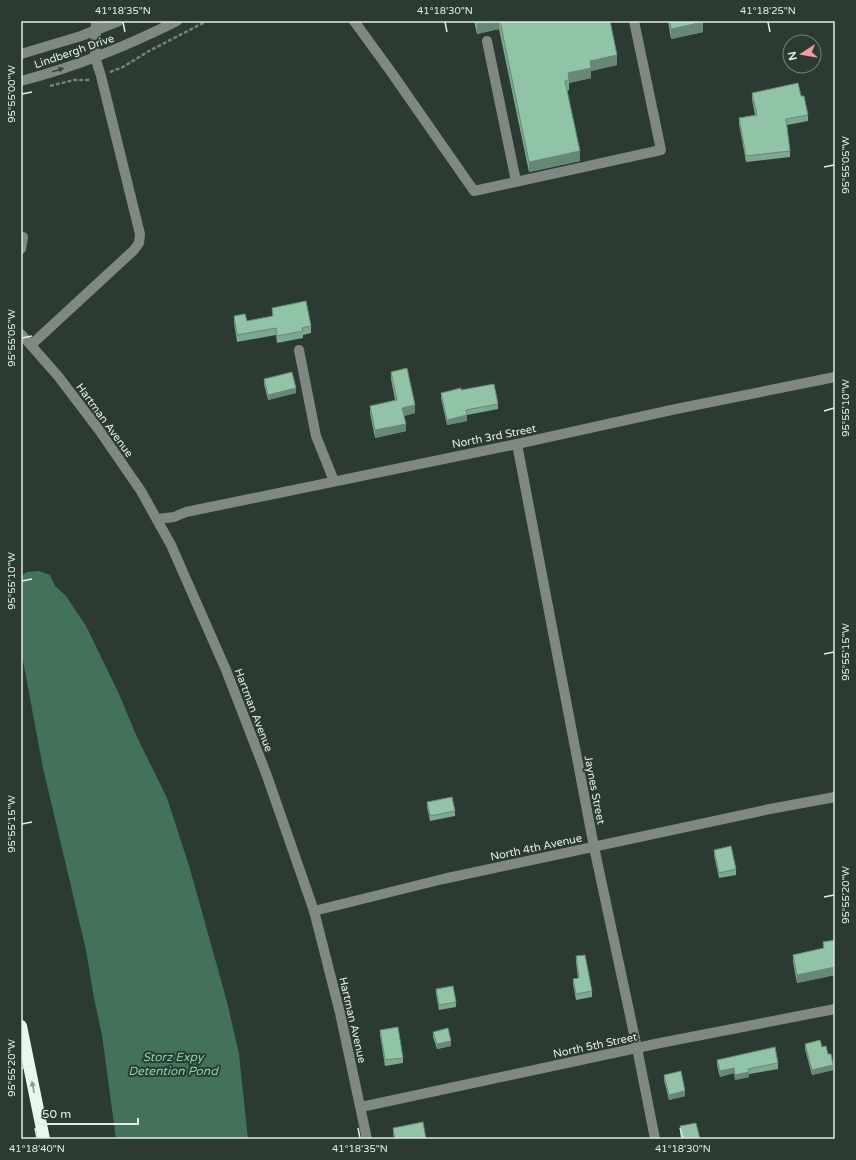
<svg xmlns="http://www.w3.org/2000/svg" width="856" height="1160" font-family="'Varela Round',sans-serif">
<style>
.water{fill:#42735a}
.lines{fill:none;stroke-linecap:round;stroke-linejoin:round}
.path{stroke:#76837c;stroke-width:2.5;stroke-dasharray:4 2;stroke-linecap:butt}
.minor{stroke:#808883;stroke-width:10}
.highway{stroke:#e5f9ed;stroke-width:12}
.wall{fill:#7da890}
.shaded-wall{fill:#668875}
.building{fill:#91c3a7;stroke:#668875}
.oneway{fill:#38473e}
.oneway2{fill:#889a90}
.ticks{fill:none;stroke:#e3ede7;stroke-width:1.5}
.labels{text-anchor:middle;stroke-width:4;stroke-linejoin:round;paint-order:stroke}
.street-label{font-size:11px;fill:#e3ede7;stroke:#2b3b32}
.water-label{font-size:12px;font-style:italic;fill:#86d3aa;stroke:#2b3b32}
.neatline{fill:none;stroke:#e3ede7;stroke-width:1.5}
.ticks-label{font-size:10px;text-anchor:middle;fill:#e3ede7}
</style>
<rect width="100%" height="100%" fill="#2b3b32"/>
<!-- water -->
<path class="water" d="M39,571l11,4 5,11 11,10 20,30 33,68 17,41 31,63 23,71 37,133 12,52 9,85h-132l-14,-104 -8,-37 -8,-48 -43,-182 -22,-118v-74l6,-4z"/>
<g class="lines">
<!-- path -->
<g class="path">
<path d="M110,72l13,-5 26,-16 58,-30"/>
<path d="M50,86l24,-6h16"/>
</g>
<!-- minor -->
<g class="minor">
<path d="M354,21l35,48 85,122 187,-41 -27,-129"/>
<path d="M487,41l29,140"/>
<path d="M21,54l60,-18 38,-15"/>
<path d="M21,81c54,-14 106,-35 156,-60"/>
<path d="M21,249l2,-12"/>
<path d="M21,334l37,42 41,54 42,61 30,54 55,125 41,106 47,135 26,102 27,126"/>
<path d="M31,345l103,-95 5,-7 1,-9 -39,-158 -6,-19 1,-36"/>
<path d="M299,350l17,86 18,45"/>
<path d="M517,444l77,403 43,201 18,91"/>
<path d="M157,519l17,-2 12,-5 331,-68 159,-35 159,-32"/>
<path d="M314,911l129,-32 327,-70 65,-12"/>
<path d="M361,1107l299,-64 175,-34"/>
</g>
<!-- highway -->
<path class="highway" d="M21,1026l23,113"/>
</g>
<!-- wall -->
<g class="wall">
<path d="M474,21h136l7,44 -26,6v7l-22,5v7l-2,1 13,70 -51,11 -30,-143 -22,5z"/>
<path d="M668,21h35v11l-32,7z"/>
<path d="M752,93l49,3 7,19v6l-21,4 3,26v6l-44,5 -7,-38v-6l16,-3 -3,-16z"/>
<path d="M272,308l39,18v7l-8,2v3l-26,5 -1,-8 -39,7 -3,-19v-7l13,5 25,-5z"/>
<path d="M391,372l24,41 -11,3 2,15 -31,7 -5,-25v-7l25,-6 -4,-21z"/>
<path d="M264,379l32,14 -28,7 -4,-16z"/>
<path d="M461,390l37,14v5l-31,6v6l-20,4 -6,-27v-5z"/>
<path d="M427,802l28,9v5l-25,5 -3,-14z"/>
<path d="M714,850l22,19v6l-17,3 -5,-23z"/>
<path d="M835,940v35l-38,8 -4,-21v-7l30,-7v-6z"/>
<path d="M576,956l16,35v6l-16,3 -3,-16v-5l5,-1 -2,-16z"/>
<path d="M436,989l20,13v5l-17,3 -3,-16z"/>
<path d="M380,1030l23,28v5l-18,3 -5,-31z"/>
<path d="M433,1032l18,14 -14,3 -4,-12z"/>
<path d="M805,1044l17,3 6,7 5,16 -21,5 -7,-26z"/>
<path d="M717,1060l61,3v6l-29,5v3l-14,3 -1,-7 -14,4 -3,-12z"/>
<path d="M664,1075l21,21 -16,4 -5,-20z"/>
<path d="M680,1126l20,13h-19l-1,-5z"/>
<path d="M393,1128l33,11h-32l-1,-6z"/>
</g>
<!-- shaded-wall -->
<g class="shaded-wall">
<path d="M491,21h8v8l-22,5v-10z"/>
<path d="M703,22v10l-32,7v-10z"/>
<path d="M617,55v10l-26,6v7l-22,5 -1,-10 22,-12z"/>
<path d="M580,151v10l-51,11v-10z"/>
<path d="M296,388v5l-28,7v-5z"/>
<path d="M415,405v8l-13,3v-8z"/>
<path d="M467,415v6l-20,4v-5z"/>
<path d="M406,424v7l-31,7v-8z"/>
<path d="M835,967v8l-38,8v-8z"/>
<path d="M451,1041v5l-14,3v-5z"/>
<path d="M833,1065v5l-21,5v-5z"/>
<path d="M734,1068v5l-14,4v-6z"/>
<path d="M749,1072v5l-14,3v-5z"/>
<path d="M685,1091v5l-16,4v-5z"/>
</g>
<!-- building -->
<g class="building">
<path d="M476,21h15l-14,3z"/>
<path d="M500,21h110l7,34 -27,6 1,7 -23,5 1,7 -4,1 15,70 -51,11z"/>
<path d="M670,21h33v1l-32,7z"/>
<path d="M798,83l3,13h3l4,19 -22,4 4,32 -44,5 -7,-38 18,-3 -5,-22z"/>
<path d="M306,301l5,25 -9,2 1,3 -26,5 -1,-8 -39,7 -3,-19 11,-2 2,7 26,-5 -1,-8z"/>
<path d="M407,368l8,37 -13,3 4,16 -31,6 -5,-24 27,-6 -6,-28z"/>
<path d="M292,372l4,16 -28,7 -4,-16z"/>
<path d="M494,384l4,20 -32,6 1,5 -20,5 -6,-27 20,-5v2z"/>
<path d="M452,797l3,14 -25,5 -3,-14z"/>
<path d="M731,846l5,23 -17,4 -5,-23z"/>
<path d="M835,940v27l-38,8 -4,-20 31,-7 -1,-6z"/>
<path d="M585,955l7,36 -16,3 -3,-15 6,-1 -3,-22z"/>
<path d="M453,986l3,16 -17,3 -3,-16z"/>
<path d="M398,1027l5,31 -18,2 -5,-30z"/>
<path d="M448,1028l3,13 -14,3 -4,-12z"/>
<path d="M820,1040l2,7 4,-1 2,8h3l2,11 -21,5 -7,-26z"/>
<path d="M775,1047l3,16 -30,6 1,3 -14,3 -1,-7 -14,3 -3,-11z"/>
<path d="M681,1071l4,20 -16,4 -5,-20z"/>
<path d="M423,1122l3,17h-31l-2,-11z"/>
<path d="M696,1123l4,16h-17l-3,-13z"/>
</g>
<!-- one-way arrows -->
<defs><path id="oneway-solid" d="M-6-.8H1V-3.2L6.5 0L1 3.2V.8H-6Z"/></defs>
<use class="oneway" href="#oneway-solid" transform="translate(58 70) rotate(-17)"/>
<use class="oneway2" href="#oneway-solid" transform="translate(33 1087) rotate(-101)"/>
<!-- ticks -->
<path class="ticks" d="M123,22l2,10M445,22l2,10M768,22l2,10M22,94l10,-2M824,167l10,-2M22,338l10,-2M824,411l10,-3M22,581l10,-2M824,654l10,-2M22,824l10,-2M824,897l10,-2M22,1068l10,-2M35,1128l2,10M358,1128l2,10M680,1128l3,10"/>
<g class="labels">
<!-- street labels -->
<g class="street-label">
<text transform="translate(74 51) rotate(-19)" y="4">Lindbergh Drive</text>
<text transform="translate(105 420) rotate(54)" y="4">Hartman Avenue</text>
<text transform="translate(494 436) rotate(-11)" y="4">North 3rd Street</text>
<text transform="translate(254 710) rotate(69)" y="4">Hartman Avenue</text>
<text transform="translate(595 790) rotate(79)" y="4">Jaynes Street</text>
<text transform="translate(536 847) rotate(-12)" y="4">North 4th Avenue</text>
<text transform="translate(353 1020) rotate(77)" y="4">Hartman Avenue</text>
<text transform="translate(595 1045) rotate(-12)" y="4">North 5th Street</text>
</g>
<!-- water labels -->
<g class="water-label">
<text x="173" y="1061">Storz Expy<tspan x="173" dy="14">Detention Pond</tspan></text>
</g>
</g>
<!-- border -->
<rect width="856" height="1160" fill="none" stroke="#2b3b32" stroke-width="44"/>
<!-- north arrow -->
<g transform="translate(802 54) rotate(258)"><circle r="19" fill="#2b3b32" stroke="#75827a"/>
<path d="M0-3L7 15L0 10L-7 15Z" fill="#f39aa7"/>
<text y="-6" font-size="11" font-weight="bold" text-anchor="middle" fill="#e3ede7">N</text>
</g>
<!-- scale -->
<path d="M36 1118v6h102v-6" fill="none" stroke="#e3ede7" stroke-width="2"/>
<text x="42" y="1118" font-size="12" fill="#e3ede7" stroke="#2b3b32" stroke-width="3" paint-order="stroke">50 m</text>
<rect x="22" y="22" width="812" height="1116" class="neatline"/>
<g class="ticks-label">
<text x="123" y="14">41°18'35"N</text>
<text x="445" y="14">41°18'30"N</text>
<text x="768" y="14">41°18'25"N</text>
<text transform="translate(11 94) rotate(-90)" y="4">95°55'00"W</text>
<text transform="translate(845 165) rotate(-90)" y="4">95°55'05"W</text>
<text transform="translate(11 338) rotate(-90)" y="4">95°55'05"W</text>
<text transform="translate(845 408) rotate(-90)" y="4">95°55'10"W</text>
<text transform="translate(11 581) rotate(-90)" y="4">95°55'10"W</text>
<text transform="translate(845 652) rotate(-90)" y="4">95°55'15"W</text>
<text transform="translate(11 824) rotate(-90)" y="4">95°55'15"W</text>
<text transform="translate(845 895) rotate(-90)" y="4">95°55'20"W</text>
<text transform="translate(11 1068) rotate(-90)" y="4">95°55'20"W</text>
<text x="37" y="1152">41°18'40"N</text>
<text x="360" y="1152">41°18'35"N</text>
<text x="683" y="1152">41°18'30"N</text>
</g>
</svg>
